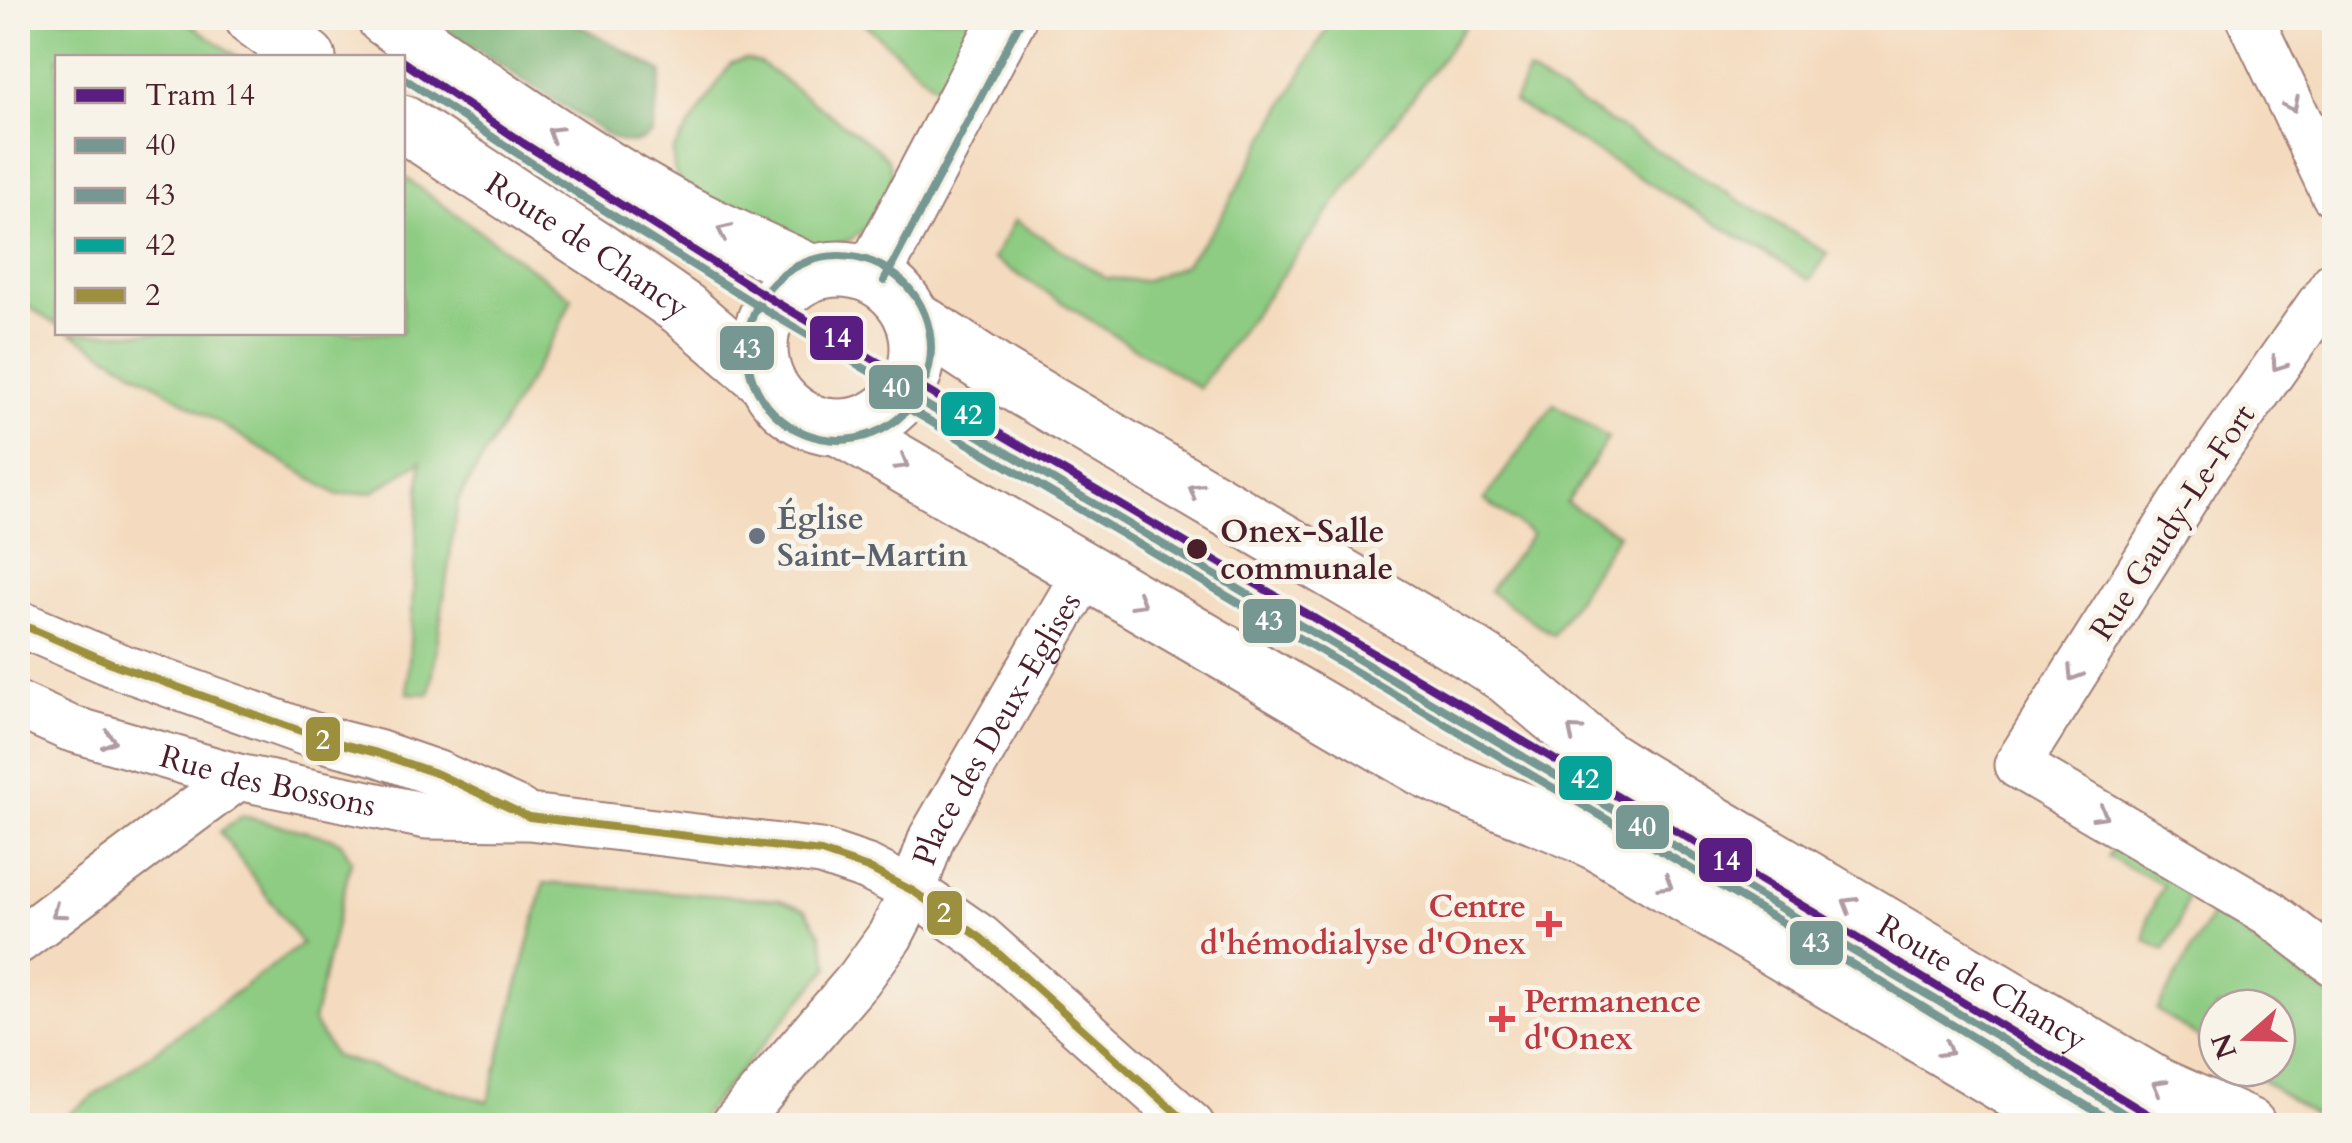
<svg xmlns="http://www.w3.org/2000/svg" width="2352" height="1143" font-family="Cardo,serif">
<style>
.green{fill:#8dcc82;stroke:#6c7656;stroke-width:2.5}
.forest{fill:#72b070;stroke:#5e684e;stroke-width:2.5}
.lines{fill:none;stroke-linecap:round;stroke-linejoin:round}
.street-casing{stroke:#9f7d75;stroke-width:49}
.secondary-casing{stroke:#9f7d75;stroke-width:59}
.street{stroke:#fff;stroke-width:45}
.secondary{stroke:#fff;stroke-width:55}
.bus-1-casing{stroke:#f7f3e8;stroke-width:15}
.bus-2-casing{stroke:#f7f3e8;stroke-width:15}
.bus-3-casing{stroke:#f7f3e8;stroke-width:15}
.bus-4-casing{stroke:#f7f3e8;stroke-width:15}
.bus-1{stroke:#769792;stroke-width:8}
.bus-2{stroke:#769792;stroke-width:8}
.bus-3{stroke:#07a298;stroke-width:8}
.bus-4{stroke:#9c903e;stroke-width:8}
.tram-1-casing{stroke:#f7f3e8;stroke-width:15}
.tram-1{stroke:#5a1e82;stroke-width:8}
.oneway{stroke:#ae9aa0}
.worship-dot{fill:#6b7280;stroke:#f7f3e8;stroke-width:4}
.stop-dot{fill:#4a1f2b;stroke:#f7f3e8;stroke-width:4}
.health-dot{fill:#e0444e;stroke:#f7f3e8;stroke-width:4}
.labels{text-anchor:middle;stroke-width:10;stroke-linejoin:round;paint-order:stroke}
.street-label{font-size:32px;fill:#4a1f2b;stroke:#f7f3e8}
.worship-label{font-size:32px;font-weight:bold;fill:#5b616d;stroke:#f7f3e8;text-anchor:start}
.stop-label{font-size:32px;font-weight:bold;fill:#4a1f2b;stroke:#f7f3e8;text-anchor:start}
.health-label{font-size:32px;font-weight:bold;fill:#be3a42;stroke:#f7f3e8;text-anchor:end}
.line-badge{stroke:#f7f3e8;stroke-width:4}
.badge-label{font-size:28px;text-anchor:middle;font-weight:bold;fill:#fff}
</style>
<rect width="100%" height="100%" fill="#f7f3e8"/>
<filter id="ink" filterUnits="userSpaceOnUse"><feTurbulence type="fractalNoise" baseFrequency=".01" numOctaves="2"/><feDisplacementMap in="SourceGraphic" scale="20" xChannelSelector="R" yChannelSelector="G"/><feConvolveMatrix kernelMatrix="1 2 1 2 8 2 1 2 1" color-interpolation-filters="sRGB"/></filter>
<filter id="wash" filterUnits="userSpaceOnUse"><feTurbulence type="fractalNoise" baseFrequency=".0048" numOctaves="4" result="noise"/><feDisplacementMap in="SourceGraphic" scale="40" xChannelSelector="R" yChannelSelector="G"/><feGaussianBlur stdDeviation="2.25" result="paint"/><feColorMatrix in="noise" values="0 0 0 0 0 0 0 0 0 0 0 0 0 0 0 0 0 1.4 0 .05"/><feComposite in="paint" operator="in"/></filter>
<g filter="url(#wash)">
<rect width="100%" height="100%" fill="#f4dbbf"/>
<!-- green -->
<g class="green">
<path d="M18,18h164l56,39 -180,1 -1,267 -39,-25z"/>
<path d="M858,18h120l-38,73z"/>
<path d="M1333,18h138l-272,370 -206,-129 22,-39 91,58 38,3 40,-16 33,-41z"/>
<path d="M745,59l15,4 117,86 11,11 4,15 -2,12 -23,40 -17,13 -25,7 -25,-2 -121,-63 -5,-13 -1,-18 58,-88z"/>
<path d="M1528,72l300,182 -18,26 -296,-178z"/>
<path d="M403,176l169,122 -14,33 -100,169 -28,194 -23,-1 14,-232 -48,31 -35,3 -267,-162 331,-1z"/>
<path d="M1554,404l54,34 -41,65 51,31 -65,101 -64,-44 43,-57 -48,-34z"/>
<path d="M242,816l90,22 10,6 9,17 -38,160 21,35 154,46 56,-219 236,17 26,10 15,24 8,33 -135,158h-640l248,-181 -82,-112z"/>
<path d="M2113,844l77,43 -12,39 -14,24 -19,-10 3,-23 15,-32 -55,-28z"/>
<path d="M2213,912l121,87v126l-28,-15 -62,-42h33v-60h-60v42l-60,-40z"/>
</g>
<!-- forest -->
<path class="forest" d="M428,18h138l96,54 -10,62c-15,11 -24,11 -40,4z"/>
</g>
<g filter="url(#ink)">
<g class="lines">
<!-- street casing -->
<g class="street-casing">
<g id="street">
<path d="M2250,18l84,176"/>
<path d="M2334,284l-133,189 -184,292 251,147 66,51"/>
<path d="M18,623l98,42 210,75 51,13 61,21 81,37"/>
<path id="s1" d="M18,705l51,23 169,49 188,39 103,1 292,35 47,16 45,23 68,47 211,188"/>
<path d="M18,941l220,-164"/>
<path id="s2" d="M733,1126l126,-147 31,-43 23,-45 19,-54 154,-266"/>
</g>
</g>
<!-- secondary casing -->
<g class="secondary-casing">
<g id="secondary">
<path d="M253,18l55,40"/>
<path d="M385,18c93,66 188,133 288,189 45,24 93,44 139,66"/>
<path id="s3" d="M402,123l200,130 81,56 83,71"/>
<circle cx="839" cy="348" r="79"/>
<path d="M873,275l135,-257"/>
<path id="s4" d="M912,317l90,59 458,270 47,30 98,82 33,21 520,307 90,40"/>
<path d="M840,428l581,339c58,30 121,48 179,77l473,282"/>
</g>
</g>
<!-- street -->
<use href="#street" class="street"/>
<!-- secondary -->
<use href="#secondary" class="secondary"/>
<!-- bus-1 casing -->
<g class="bus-1-casing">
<path id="bus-1" d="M402,77l175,116 178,111 1088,641 242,143 58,38"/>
</g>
<!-- bus-2 casing -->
<g class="bus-2-casing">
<g id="bus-2">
<circle cx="839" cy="348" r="92"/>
<path d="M884,281l135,-257"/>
<path d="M899,403l903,531 318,192"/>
</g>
</g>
<!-- bus-3 casing -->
<g class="bus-3-casing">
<path id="bus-3" d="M409,67l175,116 178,110 1088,641 241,143 60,38"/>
</g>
<!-- bus-4 casing -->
<g class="bus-4-casing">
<path id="bus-4" d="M18,623l98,42 210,75 51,13 61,21 91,43 292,35 47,16 45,23 68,47 210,188"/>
</g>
<!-- bus-1 -->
<use href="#bus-1" class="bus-1"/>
<!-- bus-2 -->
<use href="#bus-2" class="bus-2"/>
<!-- bus-3 -->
<use href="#bus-3" class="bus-3"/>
<!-- bus-4 -->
<use href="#bus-4" class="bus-4"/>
<!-- tram-1 casing -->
<g class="tram-1-casing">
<path id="tram-1" d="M402,61l121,82 251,158 1040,611 353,214"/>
</g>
<!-- tram-1 -->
<use href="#tram-1" class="tram-1"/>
</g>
<!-- one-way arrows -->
<defs><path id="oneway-chevron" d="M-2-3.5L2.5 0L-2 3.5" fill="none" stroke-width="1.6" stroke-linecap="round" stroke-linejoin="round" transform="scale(2.5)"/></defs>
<g class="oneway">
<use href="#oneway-chevron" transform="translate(2292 105) rotate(64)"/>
<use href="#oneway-chevron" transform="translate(554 133) rotate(-148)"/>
<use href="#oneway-chevron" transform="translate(724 231) rotate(-155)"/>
<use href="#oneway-chevron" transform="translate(2278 364) rotate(125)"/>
<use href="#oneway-chevron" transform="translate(902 463) rotate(30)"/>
<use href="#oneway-chevron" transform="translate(1195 490) rotate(-149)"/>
<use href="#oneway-chevron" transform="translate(1139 602) rotate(30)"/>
<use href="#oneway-chevron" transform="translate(2074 674) rotate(122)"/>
<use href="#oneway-chevron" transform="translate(1574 732) rotate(-140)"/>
<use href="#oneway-chevron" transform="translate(109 740) rotate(16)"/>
<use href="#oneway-chevron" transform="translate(2101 814) rotate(30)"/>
<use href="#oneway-chevron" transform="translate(1666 884) rotate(31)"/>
<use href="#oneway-chevron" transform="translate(1849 904) rotate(-149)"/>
<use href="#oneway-chevron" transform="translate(58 912) rotate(144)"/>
<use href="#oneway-chevron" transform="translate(1946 1050) rotate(31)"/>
<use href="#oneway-chevron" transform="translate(2159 1086) rotate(-151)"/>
</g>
</g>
<!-- markers -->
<circle class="worship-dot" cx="757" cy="536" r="10"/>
<circle class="stop-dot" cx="1197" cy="549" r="12"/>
<g class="health-dot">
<path d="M1544 909h10v10h10v10h-10v10h-10v-10h-10v-10h10z"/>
<path d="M1497 1004h10v10h10v10h-10v10h-10v-10h-10v-10h10z"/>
</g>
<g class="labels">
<!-- street labels -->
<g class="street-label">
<text dy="11" stroke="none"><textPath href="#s3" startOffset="222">Route de Chancy</textPath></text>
<text transform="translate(2172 522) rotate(-57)" y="11">Rue Gaudy-Le-Fort</text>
<text dy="11" stroke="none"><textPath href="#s2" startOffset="480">Place des Deux-Eglises</textPath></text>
<text dy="11" stroke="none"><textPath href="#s1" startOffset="262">Rue des Bossons</textPath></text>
<text dy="11" stroke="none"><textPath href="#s4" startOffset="1262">Route de Chancy</textPath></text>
</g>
<!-- worship labels -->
<g class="worship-label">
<text x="777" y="529">Église<tspan x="777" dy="37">Saint-Martin</tspan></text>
</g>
<!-- stop labels -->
<g class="stop-label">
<text x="1220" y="542">Onex-Salle<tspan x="1220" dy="37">communale</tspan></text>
</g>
<!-- health labels -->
<g class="health-label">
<text x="1526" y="917">Centre<tspan x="1526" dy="37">d'hémodialyse d'Onex</tspan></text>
<text x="1524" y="1012" text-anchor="start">Permanence<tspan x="1524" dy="37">d'Onex</tspan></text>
</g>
</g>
<g class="line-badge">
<rect x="808" y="314" width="57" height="48" rx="10" fill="#5a1e82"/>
<rect x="718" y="324" width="58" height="48" rx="10" fill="#769792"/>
<rect x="867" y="363" width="58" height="48" rx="10" fill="#769792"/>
<rect x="939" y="390" width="58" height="48" rx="10" fill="#07a298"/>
<rect x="1241" y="597" width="57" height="48" rx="10" fill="#769792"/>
<rect x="304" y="715" width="38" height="48" rx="10" fill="#9c903e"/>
<rect x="1557" y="754" width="57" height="48" rx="10" fill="#07a298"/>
<rect x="1614" y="803" width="57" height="48" rx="10" fill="#769792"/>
<rect x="1697" y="836" width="57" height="48" rx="10" fill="#5a1e82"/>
<rect x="925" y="889" width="39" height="48" rx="10" fill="#9c903e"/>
<rect x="1788" y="919" width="57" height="48" rx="10" fill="#769792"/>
</g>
<g class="badge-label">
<text x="837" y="347">14</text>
<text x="747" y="358">43</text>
<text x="896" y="397">40</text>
<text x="968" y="424">42</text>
<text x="1269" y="630">43</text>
<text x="323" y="749">2</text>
<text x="1585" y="788">42</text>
<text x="1642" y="836">40</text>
<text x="1726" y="870">14</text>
<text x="944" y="922">2</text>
<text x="1816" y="952">43</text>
</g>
<!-- margin -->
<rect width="2352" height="1143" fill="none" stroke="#f7f3e8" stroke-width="60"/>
<!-- legend -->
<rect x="55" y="55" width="350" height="280" fill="#f7f3e8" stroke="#b29e9c" stroke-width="2.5"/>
<rect x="75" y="88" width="50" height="15" fill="#5a1e82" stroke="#b29e9c" stroke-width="2.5"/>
<text x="145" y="105" font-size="30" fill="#4a1f2b">Tram 14</text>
<rect x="75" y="138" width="50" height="15" fill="#769792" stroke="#b29e9c" stroke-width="2.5"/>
<text x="145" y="155" font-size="30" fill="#4a1f2b">40</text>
<rect x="75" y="188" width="50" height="15" fill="#769792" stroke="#b29e9c" stroke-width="2.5"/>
<text x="145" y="205" font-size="30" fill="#4a1f2b">43</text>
<rect x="75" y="238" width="50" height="15" fill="#07a298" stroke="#b29e9c" stroke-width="2.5"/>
<text x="145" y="255" font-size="30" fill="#4a1f2b">42</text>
<rect x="75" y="288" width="50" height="15" fill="#9c903e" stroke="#b29e9c" stroke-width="2.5"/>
<text x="145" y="305" font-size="30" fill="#4a1f2b">2</text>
<!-- north arrow -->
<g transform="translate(2247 1038) rotate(250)"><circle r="48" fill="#f7f3e8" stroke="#b29e9c" stroke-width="2.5"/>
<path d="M0-8L18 38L0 25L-18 38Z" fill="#d1495b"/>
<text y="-15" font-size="28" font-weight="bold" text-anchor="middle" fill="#4a1f2b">N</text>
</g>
</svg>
